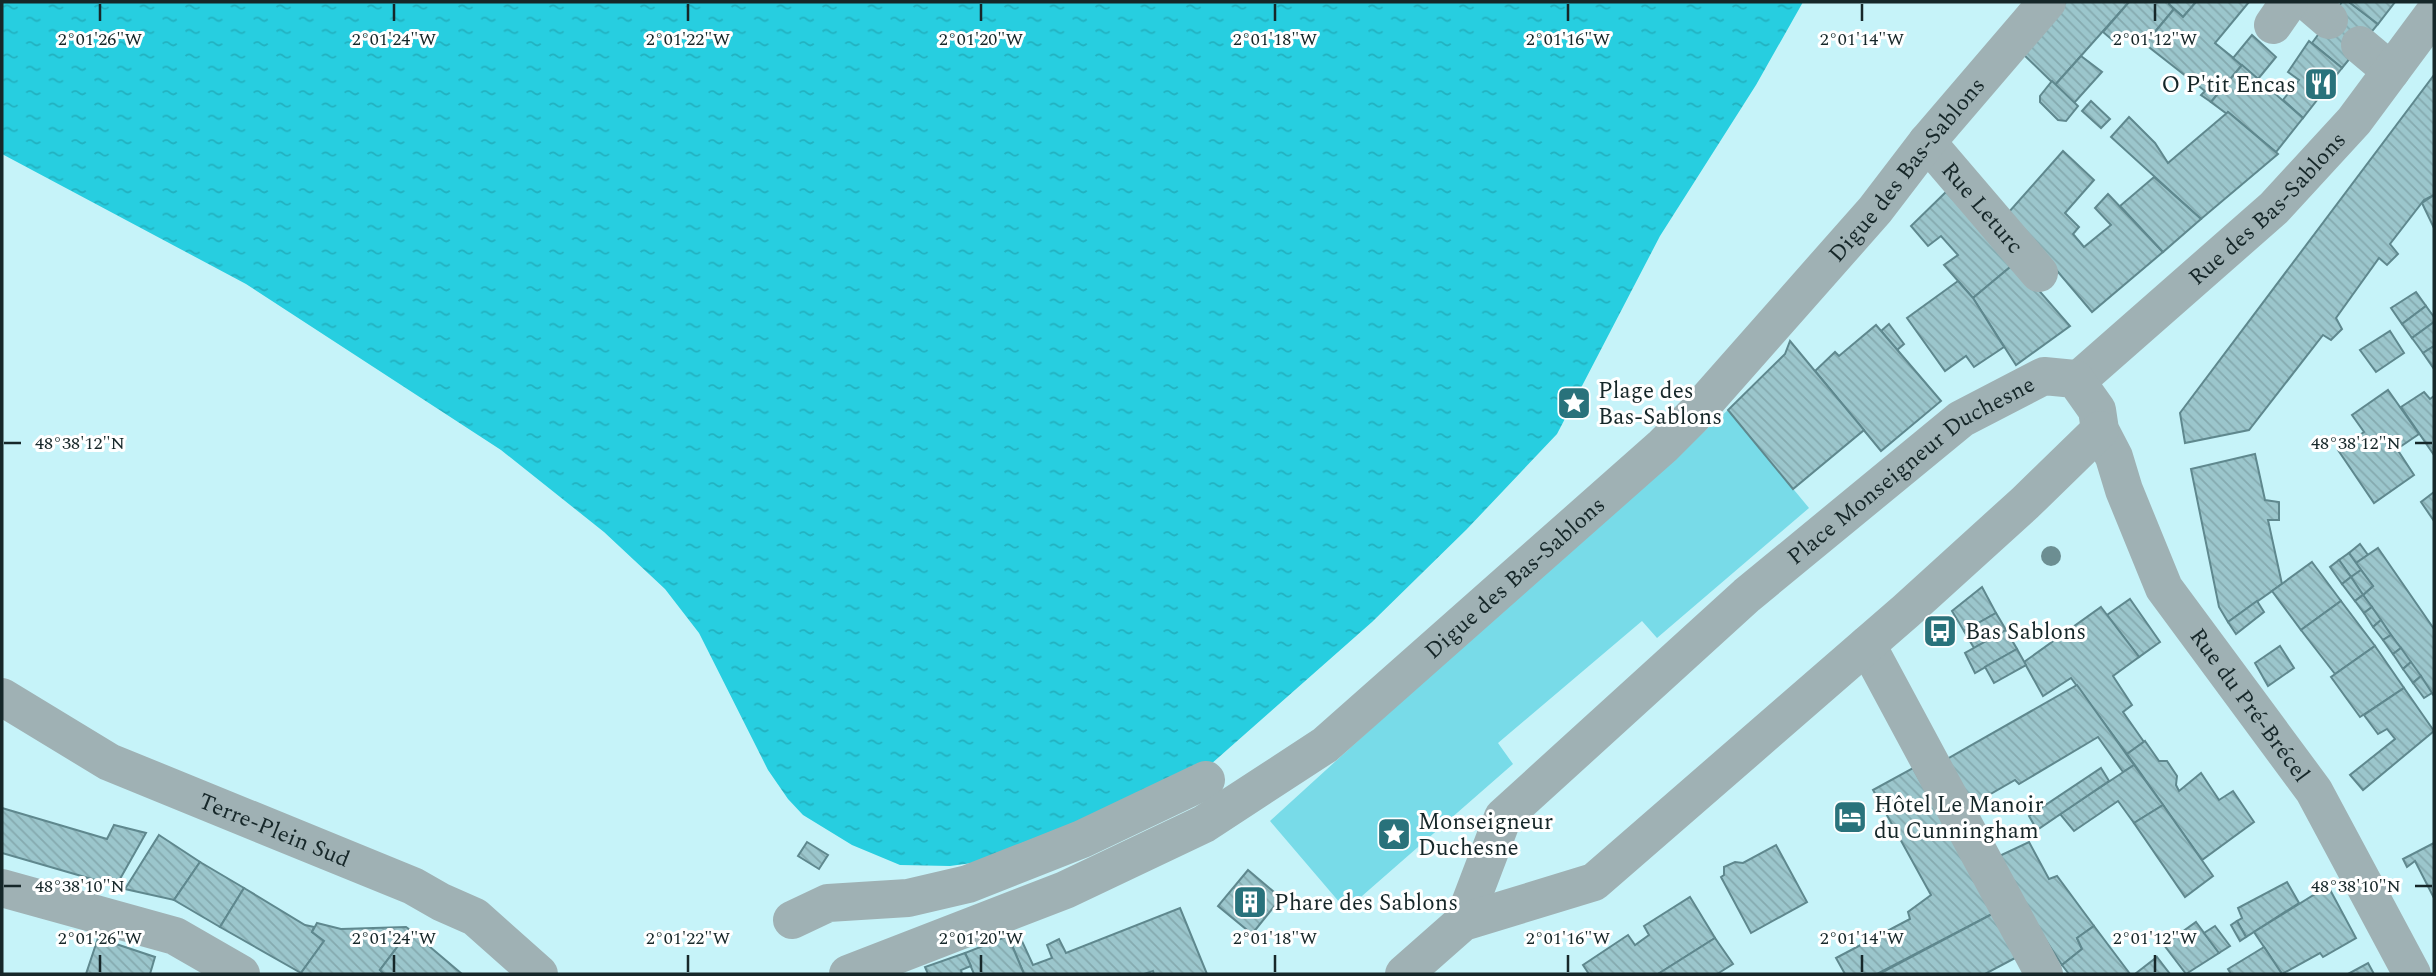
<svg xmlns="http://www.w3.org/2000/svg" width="2436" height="976" font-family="Spectral,serif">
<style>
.park{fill:#78dbe8}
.water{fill:url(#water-ripples)}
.building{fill:url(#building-back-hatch);stroke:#5f888e;stroke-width:2}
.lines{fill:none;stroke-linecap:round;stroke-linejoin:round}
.minor{stroke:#9fb1b4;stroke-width:38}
.tree{fill:#6c8e92}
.ticks{fill:none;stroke:#162729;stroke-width:2.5}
.labels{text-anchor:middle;stroke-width:6;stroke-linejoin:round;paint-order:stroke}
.poi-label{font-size:23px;fill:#162729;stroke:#fff;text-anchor:start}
.street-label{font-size:23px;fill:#162729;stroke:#fff}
.ticks-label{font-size:18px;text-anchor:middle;fill:#162729;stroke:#fff;stroke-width:6;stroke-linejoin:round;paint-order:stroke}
</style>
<defs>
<pattern id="water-ripples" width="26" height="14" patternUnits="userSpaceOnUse" patternTransform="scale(1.75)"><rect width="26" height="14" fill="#27cee0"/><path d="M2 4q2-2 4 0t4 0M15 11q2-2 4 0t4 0" fill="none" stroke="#22b1c0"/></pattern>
<pattern id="building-back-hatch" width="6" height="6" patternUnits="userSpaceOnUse" patternTransform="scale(1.75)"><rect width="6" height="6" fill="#9bc6cc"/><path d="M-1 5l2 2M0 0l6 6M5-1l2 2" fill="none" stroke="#85aaaf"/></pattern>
</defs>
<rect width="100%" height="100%" fill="#c6f3f9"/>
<!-- park -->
<path class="park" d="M1728,410l81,98 -152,130 -15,-17 -144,122 15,21 -167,146 -76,-89 135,-123z"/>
<!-- water -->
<path class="water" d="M2,2h1801l-47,83 -96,151 -103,198 -90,95 -95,93 -170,150 -230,91 -22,3 -50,-1 -48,-20 -49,-30 -15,-16 -20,-29 -69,-137 -34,-44 -61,-57 -103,-82 -255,-166 -244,-130z"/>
<!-- building -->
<g class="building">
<path d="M2066,2h63l-74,83 -33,-32z"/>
<path d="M2129,2h41l-1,2 5,5 -31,37 -17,-14 -10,11 -13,-11z"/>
<path d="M2170,2h26l-13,15 -14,-13z"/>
<path d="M2196,2h53l-34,41 27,22 -31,37 -10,-7 4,-4 -60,-47 29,-35 9,8z"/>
<path d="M2342,2h7l29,22 -36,44 -30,-25z"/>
<path d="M2349,2h46l-17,22z"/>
<path d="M2252,35l24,22 -18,22 -25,-21z"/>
<path d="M2309,41l33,27 -39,50 -20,-18 16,-20 -11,-8z"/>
<path d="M2081,56l21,16 -28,31 -19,-18z"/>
<path d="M2242,65l61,53 -27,34 -48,-40 -1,2 -16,-12z"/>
<path d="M2434,75v120l-10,5 -34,44 8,10 -11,11 -8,-7 -43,60 6,11 -11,11 -8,-5 -74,95 -64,13 -5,-30z"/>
<path d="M2052,81l26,25 -12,15 -8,-1 -18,-18v-6z"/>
<path d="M2091,101l19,18 -9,9 -19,-17z"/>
<path d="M2228,112l50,42 -77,65 -90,-82 18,-20 26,26 13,20z"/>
<path d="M2063,151l31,29 -29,33 14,14 -6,7 11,13 27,-22 -16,-17 13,-14 55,58 -71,60 -84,-99z"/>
<path d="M2154,177l47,42 -38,33 -43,-46z"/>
<path d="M1950,188l65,75 -42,35 -29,-33 14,-10 -17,-19 -13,10 -17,-20z"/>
<path d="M2434,195v33l-12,-25z"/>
<path d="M2015,263l55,63 -54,39 -43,-67z"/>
<path d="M1958,281l15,17 31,49 -30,20 -8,-11 -21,15 -38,-53z"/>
<path d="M2416,292l10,14 -24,18 -11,-16z"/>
<path d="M2426,306l8,11v5l-22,16 -10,-14z"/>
<path d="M2434,322v24l-11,7 -11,-15z"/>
<path d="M1889,324l15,20 -7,6 -16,-19z"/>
<path d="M1876,325l65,76 -60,50 -66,-80 20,-19 4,4z"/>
<path d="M2390,331l14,22 -28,19 -16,-22z"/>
<path d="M1790,341l74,89 -71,59 -65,-79 57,-56z"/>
<path d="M2434,346v23l-11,-16z"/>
<path d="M2388,390l31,44 -22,15 17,26 -40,28 -36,-53 26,-18 -12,-17z"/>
<path d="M2424,392l6,7 4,-3v59l-33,-48z"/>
<path d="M2255,454l10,46 14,2v18h-11l14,64 -54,38 -9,-15 -28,-138z"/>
<path d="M2434,492v29l-13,-19z"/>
<path d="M2360,544l8,11 -12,8 -7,-10z"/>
<path d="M2378,548l56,81v67l-71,-101 10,-9 -17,-23z"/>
<path d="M2349,553l12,17 -10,7 -12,-17z"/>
<path d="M2339,560l12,17 -9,7 -12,-17z"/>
<path d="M2312,562l29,39 -40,29 -29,-39z"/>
<path d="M2361,570l12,16 -10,9 -12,-18z"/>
<path d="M2351,577l12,18 -8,6 -13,-17z"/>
<path d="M1982,587l14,26 -32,18 -12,-20z"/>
<path d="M2363,595l9,12 -8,6 -9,-12z"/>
<path d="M2130,599l30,43 -21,15 -32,-42z"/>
<path d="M2257,601l7,11 -28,22 -8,-12z"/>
<path d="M2341,601l34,45 -40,28 -34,-44z"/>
<path d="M2101,607l38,50 -26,19 19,29 -9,7 21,30 -17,12 -56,-76 -28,18 -19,-34z"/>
<path d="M2372,607l9,13 -8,7 -9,-14z"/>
<path d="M1996,613l10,17 -32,18 -10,-17z"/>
<path d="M2381,620l10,15 -8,5 -10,-13z"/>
<path d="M2006,630l11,19 -42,24 -10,-20z"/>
<path d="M2391,635l10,13 -8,6 -10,-14z"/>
<path d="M2280,646l14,22 -26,18 -13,-23z"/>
<path d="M2375,646l29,42 -44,29 -29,-40z"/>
<path d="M2401,648l10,14 -8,7 -10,-15z"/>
<path d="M2017,649l9,16 -32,18 -9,-16z"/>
<path d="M2411,662l10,14 -8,7 -10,-14z"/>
<path d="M2421,676l11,17 -8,5 -11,-15z"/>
<path d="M2077,685l57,80 -11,7 -25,-35 -79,47 -4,-4 -49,28 -24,-46z"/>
<path d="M2404,688l30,43 -71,59 -13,-15 45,-36 -8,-10 -9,5 -14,-19z"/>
<path d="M2145,741l14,20h8l10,15 -1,9 3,6 22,-18 18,27 14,-9 21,31 -52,38 -75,-106z"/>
<path d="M2134,765l29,40 -29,18 -16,-22 -44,30 -14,-17z"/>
<path d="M1913,768l81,145 -117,61h-32l-9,-16 74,-39 -2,-7 23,-17 -58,-105z"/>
<path d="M2101,768l8,13 -72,49 -8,-14z"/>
<path d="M2163,805l50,71 -28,21 -51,-74z"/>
<path d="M2,808l105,31 7,-14 32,8 -30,53 -114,-33z"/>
<path d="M159,835l41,27 -26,38 -49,-11z"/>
<path d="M807,842l21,13 -9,14 -21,-13z"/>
<path d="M2029,842l20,37 8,-3 37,50 -17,12 5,11 -20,16 -69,-106z"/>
<path d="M2434,843v55l-19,-37 -8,6 -4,-8z"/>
<path d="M1776,845l31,57 -56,31 -30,-56 3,-2v-8l11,-5 8,1z"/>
<path d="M200,862l44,26 -24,39 -46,-27z"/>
<path d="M1248,870l33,28 -29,36 -34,-28z"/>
<path d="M2287,882l12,21 -53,34 -9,-16 5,-3 -4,-10z"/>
<path d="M2328,886l28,52 -33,19 -3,-4 -38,21 -28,-42z"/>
<path d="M244,888l61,37 9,2 -2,5 12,9 -23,32 -81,-46z"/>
<path d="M1690,897l25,41 -57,36h-69l-6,-9 45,-30 7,10 14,-10 -5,-9z"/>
<path d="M1180,908l27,66h-53l-1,-3 -9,3h-120l-13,-31 10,-4 12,26 19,-7 -5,-13 12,-6 7,14z"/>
<path d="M1994,913l23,44 -32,17h-106z"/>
<path d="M2237,921l9,16 -6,4 -9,-16z"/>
<path d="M2196,922l23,31 -33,21 -22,-29z"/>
<path d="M317,923l24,6 65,-2 4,3 -30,40 4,4h-81l-2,-1 23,-32 -12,-9z"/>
<path d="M2094,926l36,48h-61l-7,-9 20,-16 -5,-11z"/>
<path d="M2215,926l15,20 -11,7 -15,-20z"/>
<path d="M410,930l52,44h-78l-4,-4z"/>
<path d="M1008,936l16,38h-50l-9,-21z"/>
<path d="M98,938l57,19 -5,17h-64z"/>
<path d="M1715,938l18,26 -16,10h-59z"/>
<path d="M2264,947l18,27h-51l-3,-5z"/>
<path d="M965,953l6,13 -10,4 1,4h-34l-3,-7z"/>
<path d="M2157,957l13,17h-35z"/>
<path d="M2368,963l6,11h-26z"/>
</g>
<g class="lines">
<!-- minor -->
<g class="minor">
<path d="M2308,2l21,18"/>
<path d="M2273,25l16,-23"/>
<path d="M2360,45l31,26"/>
<path id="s1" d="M1927,142l112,131"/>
<path id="s2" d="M2077,381l197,-173 80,-87 80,-108"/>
<path d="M1867,645l177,329"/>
<path id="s3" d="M2,697l107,65 304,124 28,16 34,15 64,57"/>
<path d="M2,888l173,48 66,38"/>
<path d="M792,920l36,-17 80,-5 60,-14 114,-45 124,-59"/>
<path id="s4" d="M1463,922l40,-105 244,-222 214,-176 83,-43 31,3 22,31 3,20 14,27 10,33 40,98 150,203 98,183"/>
<path id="s5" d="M848,974l217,-84 139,-66 121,-79 338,-299 31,-31 181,-205 52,-68 120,-140"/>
<path d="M1404,974l59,-52 131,-40 312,-271 119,-108 75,-73"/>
</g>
</g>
<!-- trees -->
<circle class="tree" cx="2051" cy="556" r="10"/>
<!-- ticks -->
<path class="ticks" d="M100,4v17M394,4v17M688,4v17M981,4v17M1275,4v17M1568,4v17M1862,4v17M2155,4v17M4,443h17M2415,443h17M4,886h17M2415,886h17M100,955v17M394,955v17M688,955v17M981,955v17M1275,955v17M1568,955v17M1862,955v17M2155,955v17"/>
<!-- icons -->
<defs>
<g id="restaurant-square" transform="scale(1.75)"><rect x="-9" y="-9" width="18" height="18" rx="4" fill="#29727b" stroke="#fff"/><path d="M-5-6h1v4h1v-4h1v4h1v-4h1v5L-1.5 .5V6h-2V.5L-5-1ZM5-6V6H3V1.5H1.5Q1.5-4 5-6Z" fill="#fff"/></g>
<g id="sight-square" transform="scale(1.75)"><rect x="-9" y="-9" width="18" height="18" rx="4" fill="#29727b" stroke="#fff"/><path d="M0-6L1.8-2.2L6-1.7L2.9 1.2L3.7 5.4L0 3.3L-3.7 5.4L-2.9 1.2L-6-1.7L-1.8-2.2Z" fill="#fff"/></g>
<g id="bus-square" transform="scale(1.75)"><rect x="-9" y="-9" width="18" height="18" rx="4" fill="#29727b" stroke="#fff"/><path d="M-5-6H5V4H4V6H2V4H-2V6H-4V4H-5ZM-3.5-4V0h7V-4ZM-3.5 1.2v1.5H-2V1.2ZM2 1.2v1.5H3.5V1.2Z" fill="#fff"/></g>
<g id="hotel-square" transform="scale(1.75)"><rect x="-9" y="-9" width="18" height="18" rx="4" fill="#29727b" stroke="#fff"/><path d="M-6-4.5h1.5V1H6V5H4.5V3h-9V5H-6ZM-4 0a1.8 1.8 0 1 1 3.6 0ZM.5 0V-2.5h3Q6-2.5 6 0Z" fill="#fff"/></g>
<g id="building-square" transform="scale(1.75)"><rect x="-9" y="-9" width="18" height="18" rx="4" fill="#29727b" stroke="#fff"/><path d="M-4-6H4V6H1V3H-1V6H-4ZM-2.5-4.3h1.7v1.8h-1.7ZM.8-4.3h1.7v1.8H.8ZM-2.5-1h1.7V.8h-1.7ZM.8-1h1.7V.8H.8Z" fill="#fff"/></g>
</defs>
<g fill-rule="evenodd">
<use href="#restaurant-square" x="2321" y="84"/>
<use href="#sight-square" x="1574" y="403"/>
<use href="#bus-square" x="1940" y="631"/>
<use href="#hotel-square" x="1850" y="817"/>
<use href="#sight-square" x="1394" y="834"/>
<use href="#building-square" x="1250" y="902"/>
</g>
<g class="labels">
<!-- poi labels -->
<g class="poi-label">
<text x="2296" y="92" text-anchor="end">O P'tit Encas</text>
<text x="1598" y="398">Plage des<tspan x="1598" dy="26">Bas-Sablons</tspan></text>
<text x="1965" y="639">Bas Sablons</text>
<text x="1874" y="812">Hôtel Le Manoir<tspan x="1874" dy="26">du Cunningham</tspan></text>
<text x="1418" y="829">Monseigneur<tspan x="1418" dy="26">Duchesne</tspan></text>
<text x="1274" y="910">Phare des Sablons</text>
</g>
<!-- street labels -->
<g class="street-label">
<text dy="8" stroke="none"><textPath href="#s5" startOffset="1351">Digue des Bas-Sablons</textPath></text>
<text dy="8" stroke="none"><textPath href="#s1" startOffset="86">Rue Leturc</textPath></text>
<text dy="8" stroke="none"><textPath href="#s2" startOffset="257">Rue des Bas-Sablons</textPath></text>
<text dy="8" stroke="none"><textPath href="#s4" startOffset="649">Place Monseigneur Duchesne</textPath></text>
<text dy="8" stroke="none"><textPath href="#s5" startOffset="784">Digue des Bas-Sablons</textPath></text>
<text dy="8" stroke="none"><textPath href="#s4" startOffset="1218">Rue du Pré-Brécel</textPath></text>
<text dy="8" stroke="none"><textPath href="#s3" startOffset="304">Terre-Plein Sud</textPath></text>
</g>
</g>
<g class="ticks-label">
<text x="100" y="45">2°01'26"W</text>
<text x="394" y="45">2°01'24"W</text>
<text x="688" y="45">2°01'22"W</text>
<text x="981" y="45">2°01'20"W</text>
<text x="1275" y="45">2°01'18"W</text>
<text x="1568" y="45">2°01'16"W</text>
<text x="1862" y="45">2°01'14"W</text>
<text x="2155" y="45">2°01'12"W</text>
<text x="80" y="449">48°38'12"N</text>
<text x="2356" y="449">48°38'12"N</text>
<text x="80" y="892">48°38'10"N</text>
<text x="2356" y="892">48°38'10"N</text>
<text x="100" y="944">2°01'26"W</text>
<text x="394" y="944">2°01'24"W</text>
<text x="688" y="944">2°01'22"W</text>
<text x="981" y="944">2°01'20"W</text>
<text x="1275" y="944">2°01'18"W</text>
<text x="1568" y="944">2°01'16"W</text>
<text x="1862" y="944">2°01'14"W</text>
<text x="2155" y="944">2°01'12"W</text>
</g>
<!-- border -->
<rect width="2436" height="976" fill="none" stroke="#162729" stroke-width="7"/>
</svg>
